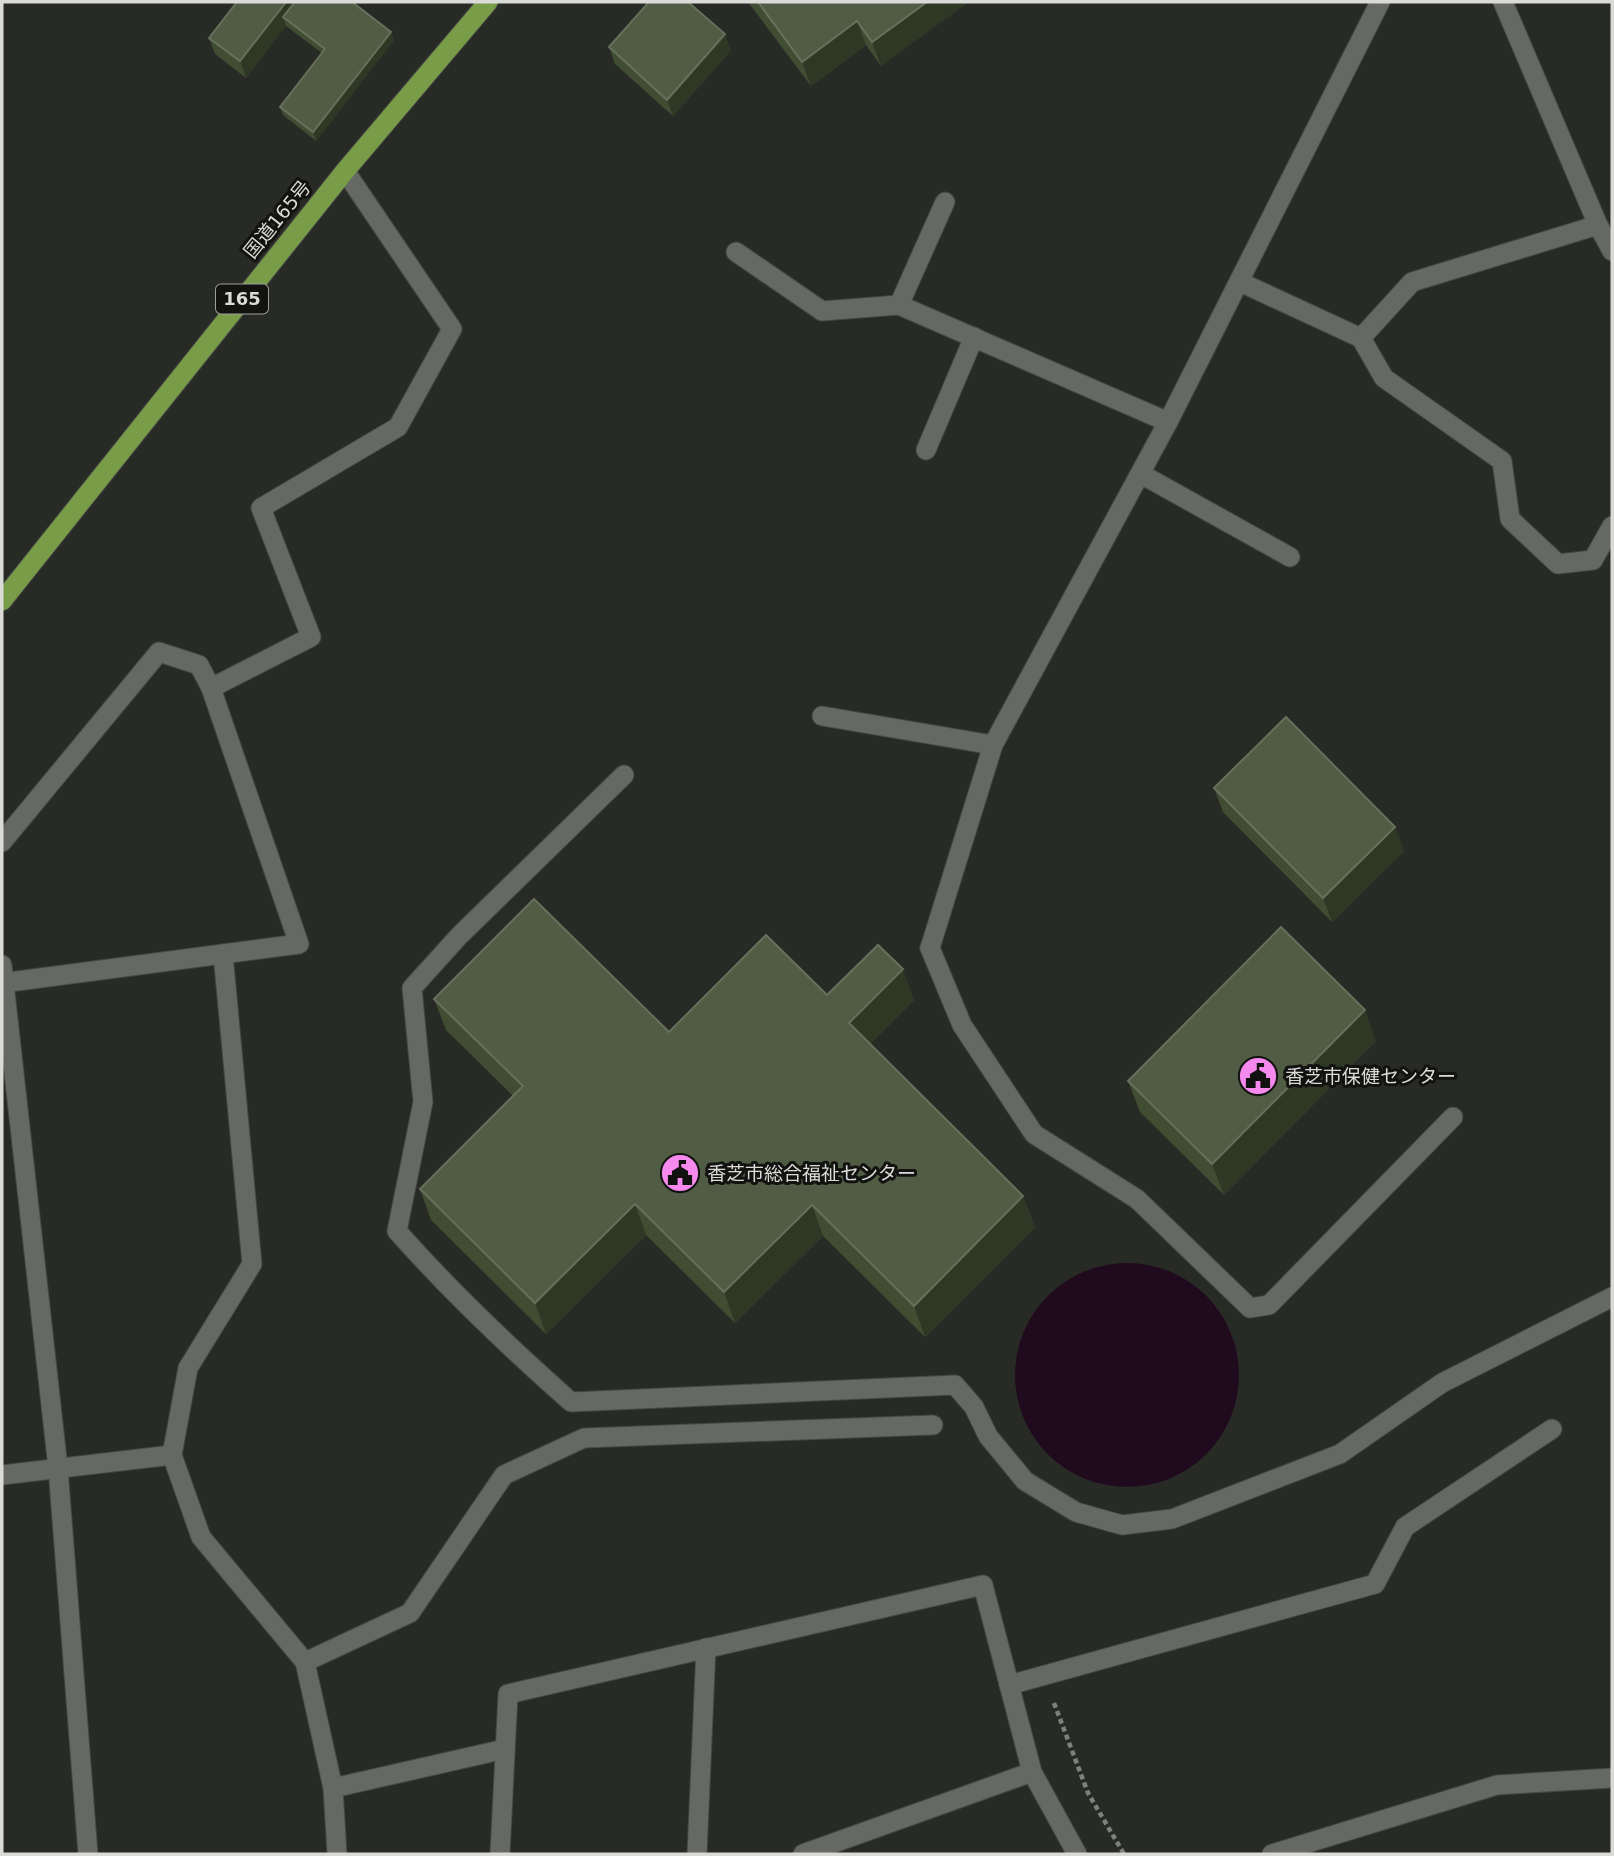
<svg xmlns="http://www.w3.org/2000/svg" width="1614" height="1856" font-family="'DejaVu Sans','Noto Sans JP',sans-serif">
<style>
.water{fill:#200b1e}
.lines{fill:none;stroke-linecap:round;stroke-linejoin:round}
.service-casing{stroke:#454744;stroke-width:21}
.minor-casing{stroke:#454744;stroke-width:21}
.trunk-casing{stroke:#454744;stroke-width:21}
.path{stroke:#7f817e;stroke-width:4.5;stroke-dasharray:5 3.5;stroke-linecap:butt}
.service{stroke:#656863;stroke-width:19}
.minor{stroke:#656863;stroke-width:19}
.trunk{stroke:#789c48;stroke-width:19}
.wall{fill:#404d32}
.shaded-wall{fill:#2f3825}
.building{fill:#505c44;stroke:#66705b;stroke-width:2}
.labels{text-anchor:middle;stroke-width:6;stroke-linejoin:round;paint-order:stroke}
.shield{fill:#121311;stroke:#9e9f9d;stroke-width:2}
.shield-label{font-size:18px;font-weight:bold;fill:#dadbd9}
.street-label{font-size:19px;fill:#dadbd9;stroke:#121311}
.poi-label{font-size:19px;fill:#dadbd9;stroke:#121311;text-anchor:start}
</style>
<rect width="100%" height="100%" fill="#282a26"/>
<!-- water -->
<circle class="water" cx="1127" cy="1375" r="112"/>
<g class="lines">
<!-- service casing -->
<g class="service-casing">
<g id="service">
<path d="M736,252l86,59 77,-6 269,117"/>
<path d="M899,305l46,-103"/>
<path d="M926,450l48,-113"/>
<path d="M1141,474l149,83"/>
<path d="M822,716l171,29"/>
<path d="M624,775l-165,161 -47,52 11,114 -26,129c54,61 113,117 174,171l384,-17 19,22 14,29 37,45 51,31 46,13 50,-6 168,-65 102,-71 170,-86"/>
<path d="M930,948l32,77 72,109 103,65 113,109 19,-3 184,-188"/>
<path d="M1009,1685l366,-101 30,-57 147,-98"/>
</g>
</g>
<!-- minor casing -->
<g class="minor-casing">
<g id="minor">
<path d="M1503,2l95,223 14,26"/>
<path d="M1240,282l121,56 23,40 118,83 8,58 48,45 35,-4 19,-34"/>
<path d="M1361,338l51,-56 186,-57"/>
<path d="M211,688l100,-51 -50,-129 137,-81 54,-98 -107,-158"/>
<path d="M2,842l157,-190 40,13 12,23 88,256 -297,39"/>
<path d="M930,948l63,-203 175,-323 212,-420"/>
<path d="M223,954l29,310 -64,104 -16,87 29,82 104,125 28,126 4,66"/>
<path d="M2,965l56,503 30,386"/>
<path d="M2,1475l170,-20"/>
<path d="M305,1662l105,-49 94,-138 80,-37 349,-13"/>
<path d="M333,1788l172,-39"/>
<path d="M500,1854l8,-160 475,-109 49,187 45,82"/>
<path d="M697,1854l9,-206"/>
<path d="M803,1854l229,-82"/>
<path d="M1272,1854l225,-69 115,-7"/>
</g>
</g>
<!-- trunk casing -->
<g class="trunk-casing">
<path id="trunk" d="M2,601l343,-430 143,-169"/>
</g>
<!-- path -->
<path class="path" d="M1054,1703l34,90 36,61"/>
<!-- service -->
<use href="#service" class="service"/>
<!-- minor -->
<use href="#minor" class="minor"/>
<!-- trunk -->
<use href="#trunk" class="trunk"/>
</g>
<!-- wall -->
<g class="wall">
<path d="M237,2l154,30 3,8 -78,101 -33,-26 -3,-8 42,-54 -36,-27 -40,52 -31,-24 -6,-16z"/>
<path d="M748,2h220l-87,64 -15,-21 -55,41z"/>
<path d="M609,47l122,3 -58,66 -58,-52z"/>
<path d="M1214,788l181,39 9,24 -72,71 -109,-110z"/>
<path d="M827,995l87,5 -44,44 153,152 12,31 -110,110 -102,-101 -88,87 -89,-88 -100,99 -115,-114 -11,-31 93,-93 -67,-66 -12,-31 235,33z"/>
<path d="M1376,1041l-152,154 -84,-83 -12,-31z"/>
</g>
<!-- shaded-wall -->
<g class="shaded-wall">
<path d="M286,2h19l-22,15 3,9 -40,52 -6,-17z"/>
<path d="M927,2h41l-87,64 -9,-24z"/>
<path d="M857,21l9,24 -55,41 -9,-24z"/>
<path d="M391,32l3,8 -78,101 -3,-9z"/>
<path d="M725,34l6,16 -58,66 -6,-16z"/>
<path d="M1395,827l9,24 -72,71 -9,-24z"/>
<path d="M903,969l11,31 -54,54 -11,-31z"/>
<path d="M1365,1010l11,31 -152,154 -12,-31z"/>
<path d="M1023,1196l12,31 -110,110 -11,-31z"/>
<path d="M635,1204l11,31 -100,99 -11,-31z"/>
<path d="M812,1205l11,31 -88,87 -11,-31z"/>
</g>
<!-- building -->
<g class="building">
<path d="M237,2h49l-46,59 -31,-23z"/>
<path d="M295,2h57l39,30 -78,100 -33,-25 45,-58 -42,-32z"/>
<path d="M649,2h39l37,32 -58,66 -58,-53z"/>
<path d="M758,2h169l-55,40 -15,-21 -55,41z"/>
<path d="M1286,717l109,110 -72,71 -109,-110z"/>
<path d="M534,899l135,133 97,-97 61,60 51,-50 25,24 -54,54 174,173 -109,110 -102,-101 -88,87 -89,-88 -100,99 -115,-114 103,-103 -89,-87z"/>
<path d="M1281,927l84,83 -153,154 -84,-83z"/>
</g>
<!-- icons -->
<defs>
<g id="civic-disc" transform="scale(2.0125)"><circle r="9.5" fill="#f689ee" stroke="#121311"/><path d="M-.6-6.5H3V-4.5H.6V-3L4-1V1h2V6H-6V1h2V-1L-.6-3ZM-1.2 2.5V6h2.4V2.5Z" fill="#111"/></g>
</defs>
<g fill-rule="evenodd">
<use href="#civic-disc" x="1258" y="1076"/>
<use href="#civic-disc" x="680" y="1173"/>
</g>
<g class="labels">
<!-- shield labels -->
<rect class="shield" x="216" y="284.5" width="52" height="29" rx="5"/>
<g class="shield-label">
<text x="242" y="305">165</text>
</g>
<!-- street labels -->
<g class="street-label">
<text transform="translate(277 219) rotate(-51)" y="7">国道165号</text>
</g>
<!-- poi labels -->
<g class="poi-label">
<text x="1285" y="1083">香芝市保健センター</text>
<text x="707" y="1180">香芝市総合福祉センター</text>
</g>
</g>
<!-- border -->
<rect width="1614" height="1856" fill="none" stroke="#dadbd9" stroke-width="7"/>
</svg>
